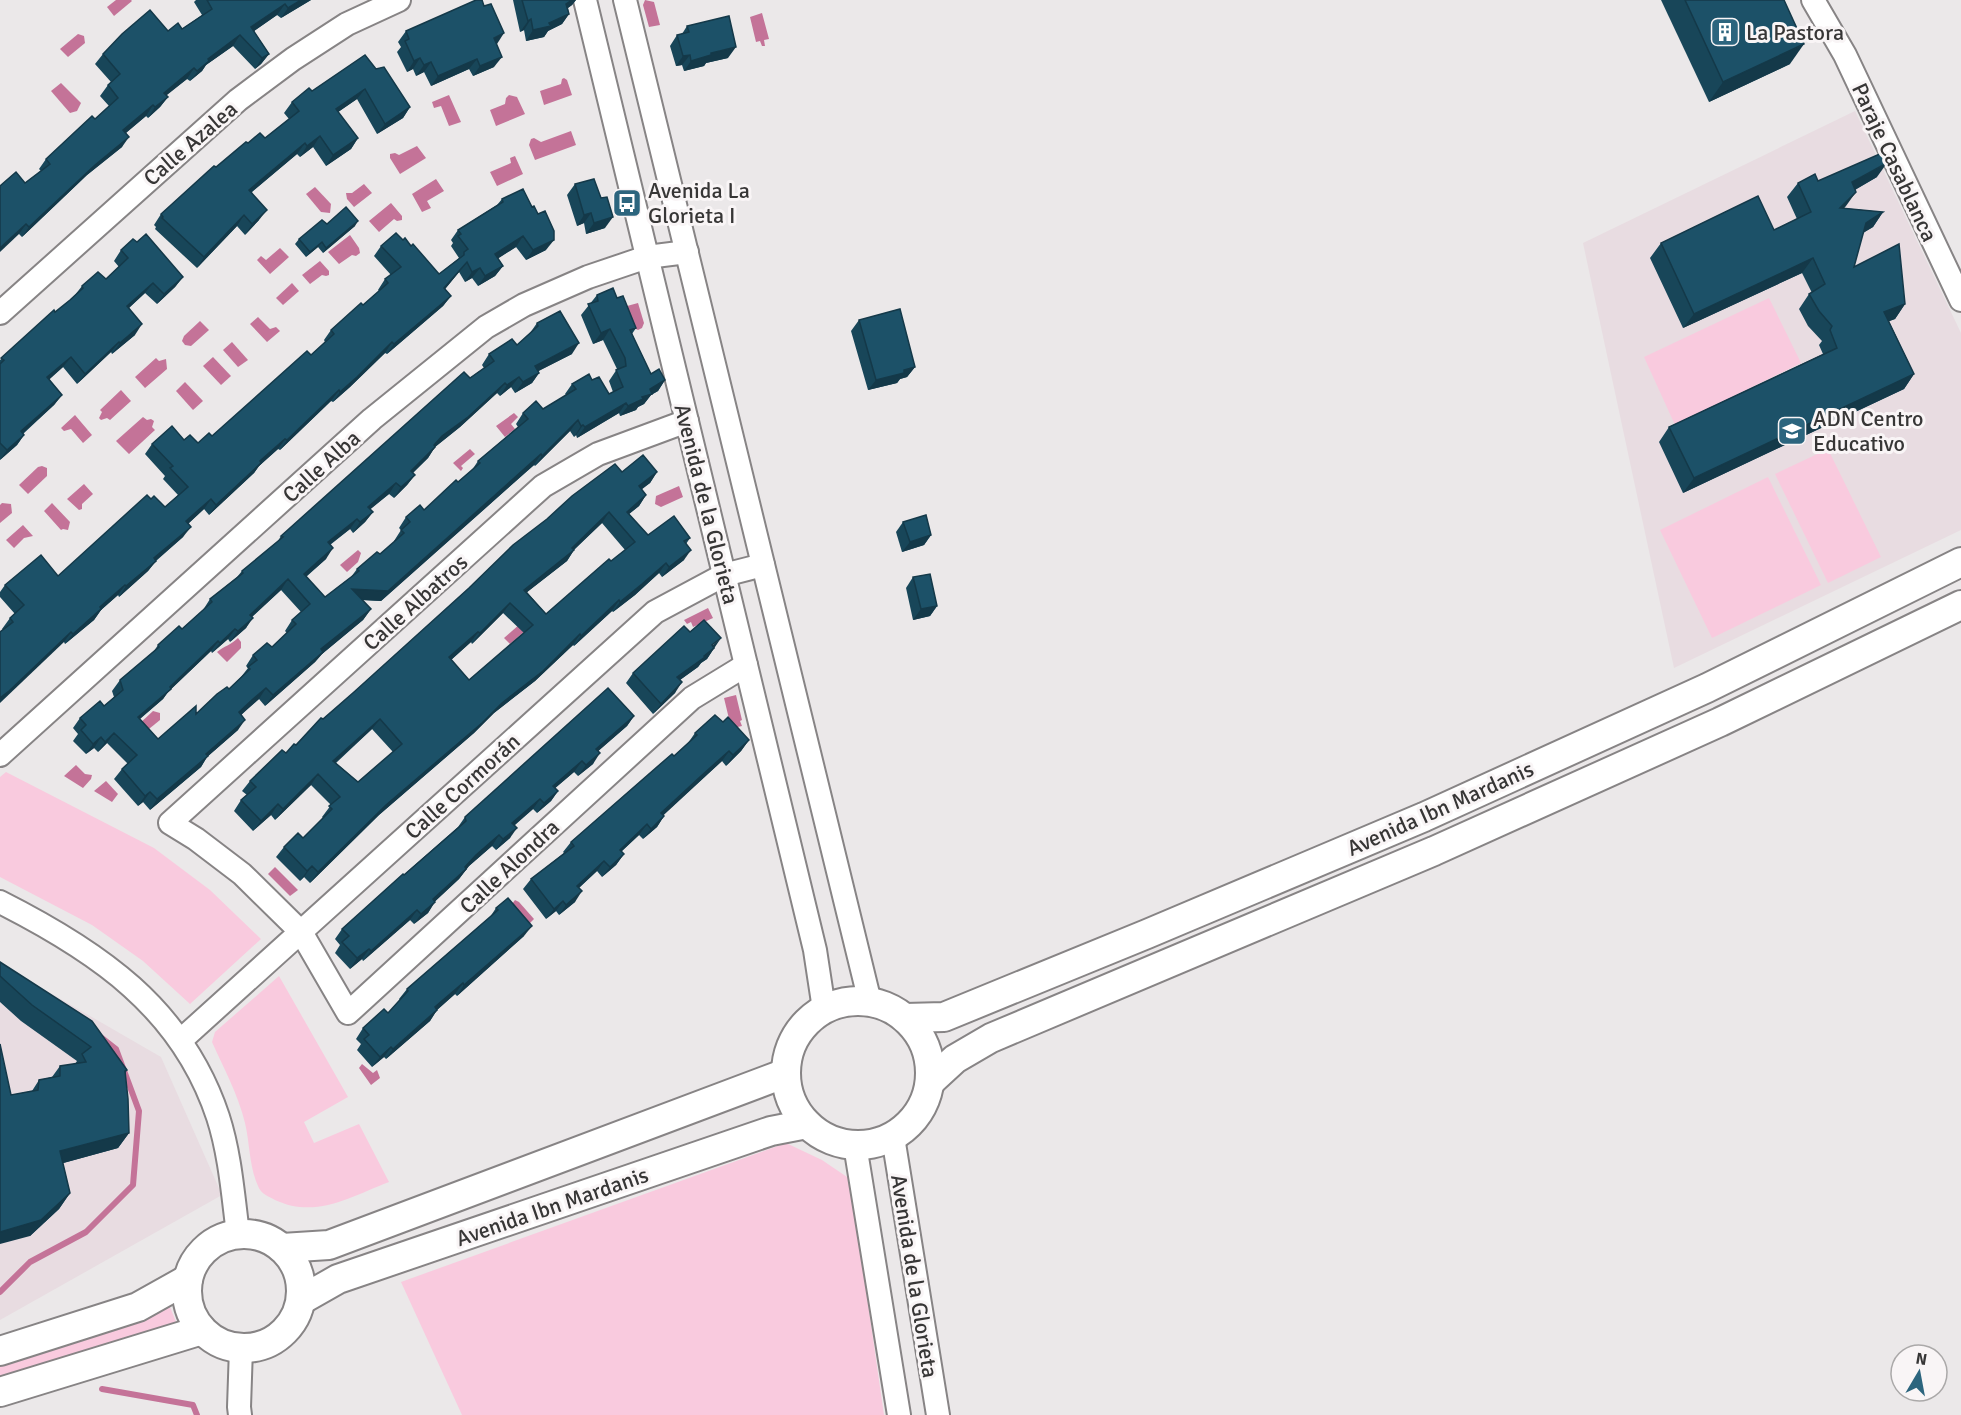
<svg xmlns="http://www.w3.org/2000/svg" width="1961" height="1415" font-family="Signika,sans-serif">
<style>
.built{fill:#e8dce1}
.green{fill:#f9cade}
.water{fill:#c47398}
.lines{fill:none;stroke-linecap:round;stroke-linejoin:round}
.stream{stroke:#c47398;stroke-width:6}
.minor-casing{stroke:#878485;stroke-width:26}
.major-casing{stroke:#878485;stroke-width:32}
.minor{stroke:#fff;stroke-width:22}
.major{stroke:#fff;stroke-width:28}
.wall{fill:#184659;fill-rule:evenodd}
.shaded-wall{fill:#143949}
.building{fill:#1c5168;stroke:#143949;stroke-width:1.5;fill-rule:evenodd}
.labels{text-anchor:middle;stroke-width:6;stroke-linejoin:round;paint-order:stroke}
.poi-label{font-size:22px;fill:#373636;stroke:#f9f5f6;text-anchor:start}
.street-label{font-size:22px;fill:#373636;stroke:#f9f5f6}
</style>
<rect width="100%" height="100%" fill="#ebe8e9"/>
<!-- built -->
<g class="built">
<path d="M1855,111l106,222v197l-287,138 -91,-425z"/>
<path d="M0,964l161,93 61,138 -222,125z"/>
</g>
<!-- green -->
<g class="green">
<path d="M1769,298l32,65 -126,62 -31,-68z"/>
<path d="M1828,449l53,108 -53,26 -53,-109z"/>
<path d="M1768,477l53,108 -109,53 -52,-108z"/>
<path d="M6,772l148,76 56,42 51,49 -71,65 -47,-43 -51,-36 -92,-48v-100z"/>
<path d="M279,976l69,121 -44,25 10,21 45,-19 30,58c-39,15 -73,37 -114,18 -7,-4 -14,-6 -17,-14 -9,-20 -8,-42 -13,-63 -7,-29 -21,-54 -33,-81l3,-10z"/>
<path d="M786,1143l36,17 28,19 34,236h-422l-61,-133z"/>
<path d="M170,1307l6,15 -176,56v-13z"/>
</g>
<!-- water -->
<g class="water">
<path d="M116,0h15l1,1 -18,15 -7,-9z"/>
<path d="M645,0l9,2 6,23 -11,2 -6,-22z"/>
<path d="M762,13l7,26 -5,1 1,6h-3l-2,-5 -4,1 -6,-25z"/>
<path d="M78,34l6,2 1,7 -17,14 -8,-8z"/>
<path d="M564,78l3,2 5,15 -28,10 -4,-14 21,-7 1,-5z"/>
<path d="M61,83l20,20 -4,8 -7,2 -19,-22z"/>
<path d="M449,95l12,27 -12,4 -8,-20 -7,2 -2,-6z"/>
<path d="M509,95l8,2 8,17 -29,12 -6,-16 15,-6 1,-6z"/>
<path d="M571,131l5,14 -41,15 -6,-15 2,-6 3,-1 7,4z"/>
<path d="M417,146l9,12 -26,16 -10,-16v-4l5,-1 4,2z"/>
<path d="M515,156l8,18 -26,12 -7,-14 21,-9 -1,-5z"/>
<path d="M436,179l8,12 -17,10 4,7 -9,4 -10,-18z"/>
<path d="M364,184l8,9 -18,14 -7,-8 -1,-6h6z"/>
<path d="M315,187l16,17 -1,9 -9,-1 -15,-18z"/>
<path d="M391,203l11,13v4l-5,1 -3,-2 -15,13 -10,-11z"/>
<path d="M350,235l9,13 1,5 -4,3 -4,-1 -13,9 -11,-12z"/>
<path d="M280,248l9,9 -19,17 -13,-14 4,-4 5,4z"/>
<path d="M320,261l9,10v4l-3,1 -4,-1 -12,9 -8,-9z"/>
<path d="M292,283l7,8 -16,14 -7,-7z"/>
<path d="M638,303l6,20 -2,5 -4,2 -4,-2 -7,-22z"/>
<path d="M258,317l12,12 6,-2 4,4 -13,11 -17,-18z"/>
<path d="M200,321l9,9 -18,16 -6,-1 -3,-4 2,-5z"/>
<path d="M232,342l16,18 -10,7 -15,-17z"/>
<path d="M213,357l18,19 -10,9 -18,-19z"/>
<path d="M156,358l3,3 7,-2 1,10 -22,19 -10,-11z"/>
<path d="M185,382l18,19 -10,9 -17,-19z"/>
<path d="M121,390l10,11 -21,19 -3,-2 -6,2 -2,-2 3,-6 -2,-2z"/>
<path d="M514,413l4,4 -7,7 4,5 -10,8 -9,-11z"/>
<path d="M75,415l17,20 -9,8 -12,-14 -7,2 -3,-3z"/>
<path d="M143,417l4,3 4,-1 3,2 -2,6 3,3 -26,24 -13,-13z"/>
<path d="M470,449l5,5 -14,12 2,2 -2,3 -8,-8z"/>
<path d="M42,466l5,2v8l-19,18 -9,-9 19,-18z"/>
<path d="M84,484l9,10 -11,10v5l-3,1 -12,-11z"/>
<path d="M679,486l4,11 -22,10 -6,-3 1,-8z"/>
<path d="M2,503l9,1 1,9 -12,10v-18z"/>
<path d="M52,503l18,19 -2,8 -5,-1 -2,1 -17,-19z"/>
<path d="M23,525l10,11 -9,2 -10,10 -8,-8z"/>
<path d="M358,550l3,3 -3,9 -11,10 -7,-7z"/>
<path d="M708,608l5,10 -20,9 -2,-5 -4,2 -3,-4z"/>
<path d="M520,624l6,6 -16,14 -6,-6z"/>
<path d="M238,638l3,4v6l-14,14 -10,-10c7,-6 14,-7 21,-14z"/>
<path d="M736,695l6,25 -2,1 2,5 -9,2 -3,-5 -6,-25z"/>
<path d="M153,711l7,2v7l-16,13 -7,-7z"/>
<path d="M76,765l9,9 7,1 -1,4 -8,9 -19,-12z"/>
<path d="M106,781l12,13 -6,8 -18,-11z"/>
<path d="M275,867l23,23 -8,6 -22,-22z"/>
<path d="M515,900l4,2 15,17 -5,5 -17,-20z"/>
<path d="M362,1064l11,9 4,-3 3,8 -9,7 -12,-17z"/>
</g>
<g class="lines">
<!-- stream -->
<g class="stream">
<path d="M0,1292l30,-30 56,-30 47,-47 6,-74 -23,-62 -14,-11"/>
<path d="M102,1389l91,16 4,10"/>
</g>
<!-- minor casing -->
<g class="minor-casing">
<g id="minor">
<path d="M585,0l230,950 9,59"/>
<path d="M625,0l245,1002"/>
<path d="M1813,0l32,55 116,245"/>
<path d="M0,313l238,-213 55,-41 54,-35 52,-24"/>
<path d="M687,421l-89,33 -55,32 -373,337 26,16 46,35 59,58 47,81 344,-315 54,-33"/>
<path d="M0,755l372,-336 114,-92 38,-22 64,-28 59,-20 40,-5"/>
<path d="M0,902c97,49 182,106 218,215 12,37 15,78 20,117"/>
<path d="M181,1040l474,-428 69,-37 39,-10"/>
<path d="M893,1137l45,278"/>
<path d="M855,1145l44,270"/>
<path d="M240,1415l-1,-8 2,-59"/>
</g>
</g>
<!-- major casing -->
<g class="major-casing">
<g id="major">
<circle cx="858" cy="1073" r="72"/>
<path d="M905,1018l39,-1 203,-83 277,-117 283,-129 254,-126"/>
<path d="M930,1082l25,-23 36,-21 443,-187 286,-129 241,-117"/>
<circle cx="244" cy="1291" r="57"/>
<path d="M282,1248l47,-3 457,-172"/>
<path d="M301,1300l37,-21 433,-148 36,-7"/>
<path d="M0,1351l138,-44 50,-28"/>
<path d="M0,1392l202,-62"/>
</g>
</g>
<!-- minor -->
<use href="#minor" class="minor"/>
<!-- major -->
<use href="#major" class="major"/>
</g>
<!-- wall -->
<g class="wall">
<path d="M196,0h115l-30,18 -4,-3 -23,16 15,23 -8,10 -6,5 -22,-23 -27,19 -4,6 -12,10 -3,-2 -21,16 2,2 -8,10 -12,11 -2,-2 -20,17 -4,14 -35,28 -65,62 -3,-3 6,-51 16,-12 -2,-2 7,-10 49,-40 14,-13 -9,-10 8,-11 3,-3 -16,-18 8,-10 65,-23 14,-2 20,-14 -8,-13z"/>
<path d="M513,0h63l-4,5 -4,3 1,6 -7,10 -14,7 -4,6 -18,4 -2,-11 -4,2z"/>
<path d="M1661,0h123l6,64 -81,38z"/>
<path d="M687,26l41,32 -22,5 -2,3 -20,5 -2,-6 -6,1 -6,-20 7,-11 5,-1z"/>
<path d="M406,31l91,13 -3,23 -21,9 -4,-7 -38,17 -7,-14 -8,4 -3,-7 -6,3 -10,-20 4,-5 -3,-5z"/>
<path d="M376,69l34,38 -7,11 -26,16 -20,-35 -19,13 20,26 -7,11 -25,17 -13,-19 -13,10 -3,-3 -45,38 7,28 -14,15 -8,-9 -40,42 -42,-39 1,-2 -2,-2 7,-11 55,-47 32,-24 17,-5 24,-19 -5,-6 8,-11 20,-11z"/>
<path d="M1877,177l-22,13 -11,18 39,4 -10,15 -10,6 -9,34 51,37 -10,15 -6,2 25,53 -10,15 -221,104 -24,-51 10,-15 154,-73 -4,-9 3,-4 -14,-15 -9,-17 10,-15 3,-1 -10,-20 -119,55 -33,-70 11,-15 113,-13 23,-11 -10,-22 11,-14z"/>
<path d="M575,184l30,44 -19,6 -2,-11 -7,3 -10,-31z"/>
<path d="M502,199l44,51 -20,10 -10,-13 -18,11 5,8 -8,10 -17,10 -6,-8 -7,4 -6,-10 -14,17 6,7 -8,10 -56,48 -2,-1 -35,34 -17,15 -2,-1 -51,49 -2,-1 -19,17 -5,7 -45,42 -5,-6 -16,15 -5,13 -27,24 -8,10 -29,26 -1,-2 -17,15 -7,10 -29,24 -1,-2 -61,-12 -1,-1 8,-11 5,-4 -15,-17v-5l5,-7 53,-9 93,-77 14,8 13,-12 -15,-16 2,-3 -20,-22 7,-10 32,-4 14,3 14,-7 99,-81 14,-13 -1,-2 7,-10 32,-25 16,-14 -1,-1 7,-11 6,-4 -17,-19 7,-10 22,-6 8,6 28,28 20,-16 -8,-12 2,-3 -2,-3 7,-10 39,-25z"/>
<path d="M327,224l28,2 -32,27 -5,-6 -12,10 -11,-13 4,-5z"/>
<path d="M121,250l62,27 -8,10 -18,17 -12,-11 -16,15 6,27 -23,19 -1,-2 -34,32 -14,-17 -14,12 13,16 -8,10 -31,29 1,1 -7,10 -17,15v-100l70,-60 5,-5 7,-9 24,-7 13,-12 -5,-6z"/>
<path d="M597,295l20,3 19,30 -4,6 19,40 14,6 -7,11 -7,4 -7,9 -6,3 -2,3 -16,6 -1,-3 -42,25 -1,-3 -2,2 -4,-6 -35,35 -1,-1 -153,136 -19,-1 9,9 -8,11 -41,34 -7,8 -50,44 -6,-7 -13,11 -5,5 -3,15 -31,27 -6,10 -51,43 -7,-8 -5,4 -24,-27 8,-10 6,-5 -21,-21 -9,9 -4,-4 -8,6 -13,-13 5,-7 -5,-6 7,-10 24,-12 10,-9 -2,-6 8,-11 34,-29 4,-6 24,-16 21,-19 7,-11 27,-22 5,-6 36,-30 3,-5 189,-158 14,-10 -2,-3 7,-11 28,-9 13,-12 7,-10 35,31 -34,17 1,2 -7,10 -17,10 -4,-6 -11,9 -3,-3 -37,34 -25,20 -7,11 -15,15 2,2 -8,10 -13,13 -5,-4 -19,15 3,3 -8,10 -12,11 -3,-4 -20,16 -4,14 -20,18 19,20 26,-20 6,-8 23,-15 15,-13h-1l7,-11 -2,-2 7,-11 18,-7 34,-28 14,-12 6,-9 40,-34 -2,-3 7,-11 20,-4 23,-14 -1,-1 7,-10 20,-4 17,14 4,-2 -4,-11 8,-12 -14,-29 -10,4 -12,-29zM281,590l20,22 -9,8 -7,11 2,2 -15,14 -19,8 -7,11 2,2 -7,9 -12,12 -33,25 -38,25 -18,-20 23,-20 5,-7 43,-41 1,2 16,-14 2,3 16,-14 6,-11z"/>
<path d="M859,320l56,47 -8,10 -7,2 -3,4 -29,7 -17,-59z"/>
<path d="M622,472h35l-7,11 -9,6 5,6 -7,11 -10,8 19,21 42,3 -4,6 -2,16 -22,17 -3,-4 -24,22 -22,17 -1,-1 -38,35 -1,-1 -38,36 -41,32 -20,20 -95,82 -69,68 -6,-6 -4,4 -24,-24 8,-10 19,-9 20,-20 -1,-1 9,-12 -20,-20 -36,35 -4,-5 -18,16 -19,-20 7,-11 6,-5 -5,-4 8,-10 46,-36 27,-26zM602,523l23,27 -79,64 -19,-22 40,-31 7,-11zM503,613l21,20 -55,47 -18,-20 20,-18 1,2zM372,729l21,23 -35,30 -22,-19z"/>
<path d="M903,522l28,13 -7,10 -22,7 -6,-20z"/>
<path d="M913,577l24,29 -7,10 -17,4 -7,-32z"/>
<path d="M690,632l24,16 -7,11 -6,4 -3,4 -18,13 -5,13 -22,21 -27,-31 7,-10z"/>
<path d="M634,716l-7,10 -29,25 -5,13 -15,12 -4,-4 -19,16 3,3 -7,10 -14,12 -4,-4 -18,16 -5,13 -14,12 -4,-4 -23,20 -10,13 -24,22 -7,12 -14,11 -4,-4 -47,41 -1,-2 -12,10 -15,-16 5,-8 -5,-6 7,-10 116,-102 7,-10z"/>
<path d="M723,722l26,18 -8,11 -15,15 -4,-5 -59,54 1,1 -7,11 -14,12 -4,-4 -18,17 3,2 -8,11 -14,12 -5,-6 -18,17 -4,14 -16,13 -3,-4 -10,8 -23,-30 8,-10 33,-26 -1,-1 8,-10 103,-86 14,-13 7,-10z"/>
<path d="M496,908l28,28 -67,60 -2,-2 -18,16 -7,11 -44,38 -2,-2 -12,10 -15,-17 4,-6 -5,-5 7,-11 25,-15 12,-13 -1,-1 8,-10 83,-72z"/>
<path d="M0,962l127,108 -2,4 4,59 -11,15 -55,15 7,30 -11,16 -29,27 -19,-141 21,-4 7,-11 13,-3 8,-11 15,-2 2,-3 -56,-40 -21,-19z"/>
</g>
<!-- shaded-wall -->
<g class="shaded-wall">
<path d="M301,0h10l-30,18 7,-10z"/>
<path d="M572,0h4l-4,5 -13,9 7,-10z"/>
<path d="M285,4l-8,11 -33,23 7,-11z"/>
<path d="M569,14l-7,10 -14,7 -4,6 -18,4 7,-11z"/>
<path d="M531,19l-7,11 -4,2 8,-11z"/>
<path d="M504,33l-7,11 -11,5 8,-11z"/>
<path d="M240,35l-7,11 -27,19 -4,6 -12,10 18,-22z"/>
<path d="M1804,44l-14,20 -81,38 14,-20z"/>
<path d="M736,47l-8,11 -22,5 -2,3 -20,5 7,-10 20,-8z"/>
<path d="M269,54l-8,10 -6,5 7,-11z"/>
<path d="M690,55l-8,10 -6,1 7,-10z"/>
<path d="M502,57l-8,10 -21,9 7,-10z"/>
<path d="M420,58l-7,11 -6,3 7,-11z"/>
<path d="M477,59l-8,10 -38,17 7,-10z"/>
<path d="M431,62l-7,10 -8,4 8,-11z"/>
<path d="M194,68l-7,11 -30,24 7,-10z"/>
<path d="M365,89l-8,10 -29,20 8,-10z"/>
<path d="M168,97l-8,10 -12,11 7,-11z"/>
<path d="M153,105l-7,11 -30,25 7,-11z"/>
<path d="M410,107l-7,11 -26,16 8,-10z"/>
<path d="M320,136l-7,11 -13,10 7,-11z"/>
<path d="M129,137l-7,10 -35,28 -65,62 7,-10 66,-62z"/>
<path d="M358,138l-7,11 -25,17 7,-11z"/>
<path d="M305,143l-8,11 -55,46 7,-10z"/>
<path d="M1887,163l-10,14 -35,20 10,-15z"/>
<path d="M1856,192l-10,14 -16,17 10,-15z"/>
<path d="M267,210l-8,10 -14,15 7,-11z"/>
<path d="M1883,212l-10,15 -17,10 10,-14z"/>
<path d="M591,213l-7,10 -7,3 7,-11z"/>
<path d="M244,215l-7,11 -40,42 7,-11z"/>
<path d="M613,217l-8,11 -19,6 8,-11z"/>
<path d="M358,221l-3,5 -32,27 3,-5z"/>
<path d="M26,224l-7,10 -19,18v-4z"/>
<path d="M523,236l-7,11 -28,18 7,-11z"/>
<path d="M554,240l-8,10 -20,10 7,-10z"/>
<path d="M322,242l-4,5 -12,10 4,-5z"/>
<path d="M1813,258l-11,15 -119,55 11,-14z"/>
<path d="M467,262l-8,10 -22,27 7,-11z"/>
<path d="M503,266l-8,10 -17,10 7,-10z"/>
<path d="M480,268l-8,10 -7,4 7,-10z"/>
<path d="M183,277l-8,10 -18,17 7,-10z"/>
<path d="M153,283l-8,10 -25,23 7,-10z"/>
<path d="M451,296l-8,10 -56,48 7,-10z"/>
<path d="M1905,304l-10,15 -21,8 10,-15z"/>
<path d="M142,324l-7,11 -23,19 8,-11z"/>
<path d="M610,329l-7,11 -10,4 8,-11z"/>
<path d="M119,342l-8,10 -34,32 8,-10z"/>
<path d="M392,342l-7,11 -35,34 -17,15 7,-10z"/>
<path d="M579,343l-7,11 -45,23 8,-11z"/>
<path d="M71,357l-8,10 -23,21 7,-11z"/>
<path d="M915,367l-8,10 -7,2 -3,4 -29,7 8,-10z"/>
<path d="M539,373l-7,10 -17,10 8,-11z"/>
<path d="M1914,374l-10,15 -221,104 11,-15z"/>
<path d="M519,377l-8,10 -11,9 7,-11z"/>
<path d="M665,380l-7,11 -7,4 -7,9 -6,3 -2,3 -16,6 8,-10 22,-17z"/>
<path d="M505,383l-8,10 -37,34 -25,20 -1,-2 8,-9z"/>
<path d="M339,390l-8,11 -51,49 7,-10z"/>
<path d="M62,395l-8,10 -41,37 8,-11z"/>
<path d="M626,403l-7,10 -42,25 8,-11z"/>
<path d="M578,420l-8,11 -35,35 7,-10z"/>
<path d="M583,425l-7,10 -2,2 7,-11z"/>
<path d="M24,435l-7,10 -17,15 7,-10z"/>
<path d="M285,439l-7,10 -19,17 -5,7 -45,42 7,-10 44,-44z"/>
<path d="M435,447l-7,11 -24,23 7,-10z"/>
<path d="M541,454l-7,11 -153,136 -36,-2 7,-10z"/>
<path d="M657,472l-7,11 -18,14 7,-11z"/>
<path d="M415,475l-8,10 -13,13 7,-11z"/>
<path d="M396,483l-7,11 -28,23 7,-10z"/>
<path d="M646,495l-7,11 -20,16 8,-10z"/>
<path d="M211,499l-7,10 -25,23 7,-11z"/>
<path d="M373,512l-8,10 -12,11 7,-11z"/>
<path d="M609,512l-7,11 -35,33 7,-6 -7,11 -50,39 7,-10 48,-42z"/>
<path d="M357,519l-7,10 -30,23 8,-10z"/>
<path d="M191,527l-8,10 -37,32 8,-11z"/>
<path d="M931,535l-7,10 -22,7 8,-10z"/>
<path d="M333,548l-7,11 -30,26 8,-11z"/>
<path d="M691,550l-7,10 -22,17 7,-10z"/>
<path d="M156,561l-8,10 -29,26 7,-11z"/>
<path d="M666,563l-7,10 -24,22 -22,17 7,-10z"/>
<path d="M288,579l-7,11 -38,35 7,-10z"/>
<path d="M125,585l-7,10 -17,15 -7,10 -29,24 8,-10 27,-27z"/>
<path d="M619,600l-7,11 -38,35 7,-10z"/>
<path d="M510,603l-7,10 -31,31 8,-11z"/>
<path d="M937,606l-7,10 -17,4 8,-11z"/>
<path d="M371,609l-8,11 -41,34 -7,8 -50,44 8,-11 48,-46z"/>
<path d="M253,618l-7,10 -16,14 8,-11z"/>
<path d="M235,629l-7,10 -16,14 8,-10z"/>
<path d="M71,632l-7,10 -64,61v-5z"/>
<path d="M478,632l-7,10 -29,26 7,-11z"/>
<path d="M580,634l-7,11 -38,36 -41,32 -20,20 -95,82 -69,68 8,-11 68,-67z"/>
<path d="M721,638l-14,21 -6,4 -3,4 -28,20 7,-10z"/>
<path d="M218,641l-7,10 -43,41 -5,7 -33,28 8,-10z"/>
<path d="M682,682l-7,11 -22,21 8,-10z"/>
<path d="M266,688l-7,11 -27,24 7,-11z"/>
<path d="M634,716l-7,10 -39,34 8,-11z"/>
<path d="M380,719l-8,10 -46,42 7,-10z"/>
<path d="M245,720l-7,10 -31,27 -6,10 -51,43 7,-11 49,-45z"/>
<path d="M114,733l-7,10 -9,9 7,-10z"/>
<path d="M101,737l-7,11 -8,6 7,-10z"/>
<path d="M749,740l-8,11 -15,15 7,-11z"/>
<path d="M729,751l-7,10 -68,63 7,-11z"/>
<path d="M600,753l-7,11 -15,12 8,-11z"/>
<path d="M582,761l-8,11 -28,24 7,-10z"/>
<path d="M318,774l-7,11 -36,35 8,-11z"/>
<path d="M558,791l-7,10 -14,12 7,-10z"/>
<path d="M150,792l-7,10 -5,4 7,-10z"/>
<path d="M540,799l-7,10 -28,24 7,-10z"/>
<path d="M278,804l-7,11 -18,16 8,-10z"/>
<path d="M664,816l-7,11 -14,12 8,-10z"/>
<path d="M647,824l-8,11 -27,25 8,-10z"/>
<path d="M517,828l-7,10 -14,12 7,-11z"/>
<path d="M499,835l-7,11 -23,20 -10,13 -33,31 7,-11 43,-44z"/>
<path d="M624,854l-8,11 -14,12 8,-10z"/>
<path d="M604,861l-7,10 -27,25 7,-10z"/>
<path d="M312,866l-8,11 -4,4 7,-10z"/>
<path d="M582,891l-7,11 -16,13 7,-10z"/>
<path d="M563,901l-7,10 -10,8 8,-10z"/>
<path d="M435,902l-7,11 -14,11 7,-10z"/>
<path d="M417,910l-7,10 -47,41 8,-10z"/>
<path d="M532,926l-8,10 -67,60 7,-11z"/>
<path d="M369,949l-7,10 -12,10 7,-11z"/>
<path d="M463,983l-8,11 -27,24 7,-11z"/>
<path d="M437,1010l-7,11 -44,38 7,-10z"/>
<path d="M391,1047l-7,10 -12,10 8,-10z"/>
<path d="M129,1133l-11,15 -69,19 11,-16z"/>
<path d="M70,1193l-11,16 -29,27 -30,8v-12z"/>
</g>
<!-- building -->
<g class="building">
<path d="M207,0h94l-13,8 -3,-4 -34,23 18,27 -7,4 -22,-23 -32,24 1,2 -12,10 -3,-3 -30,25 4,4 -13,10 -2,-2 -30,25 6,7 -34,28 -66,62 -3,-3 -26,24v-62l16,-14 9,11 25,-19 -4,-5 46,-43 3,3 23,-21 -10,-13 12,-11 -17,-20 19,-20 28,-24 18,21 10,-8 4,6 30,-20z"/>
<path d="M476,0h6l2,6 7,-2 13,29 -10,5 8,19 -22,9 -3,-7 -39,17 -7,-14 -7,3 -4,-7 -6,3 -9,-20 4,-2 -3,-8z"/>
<path d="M522,0h50l-6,4 3,10 -20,9 2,3 -18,4 -2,-11 -3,2z"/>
<path d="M1685,0h99l20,44 -81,38z"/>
<path d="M729,16l7,31 -25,6v2l-20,6 -1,-6 -7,1 -6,-21 12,-3 -2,-6z"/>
<path d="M365,55l11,14 8,-2 26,40 -25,17 -20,-35 -29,20 22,29 -25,17 -13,-19 -13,10 -2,-3 -56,47 18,20 -15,14 -8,-9 -40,42 -42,-39 1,-1 -2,-3 53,-48 2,1 30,-25 2,1 12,-10 5,5 34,-27 -7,-9 17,-14 3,3z"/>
<path d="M1882,153l5,10 -35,19 4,10 -16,16 43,4 -17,11 -12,44 45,-23 6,60 -21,8 30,62 -220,104 -25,-51 168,-79 -7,-18 2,-4 -13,-15 -10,-17 16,-10 -12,-26 -119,56 -33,-71 97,-47 16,34 37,-18 -13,-29 17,-9 3,7z"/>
<path d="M594,179l7,19 6,-1 6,20 -19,6 -3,-10 -7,2 -9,-31z"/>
<path d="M523,189l9,18 2,-1 4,8 7,-3 9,20v9l-21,10 -10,-14 -28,18 8,12 -18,10 -5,-8 -8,4 -5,-10 -23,26 7,8 -57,48 -2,-2 -35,35 -17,15 -1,-2 -52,50 -2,-1 -25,22 1,2 -45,42 -5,-6 -25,22 5,6 -37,31 2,3 -30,25 -1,-1 -25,22 1,2 -28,25 -2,-2 -62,59 -9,7v-66l13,-10 -3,-4 14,-13 -19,-20 36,-30 17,21 89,-81 4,4 3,-3 11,11 23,-20 -18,-19 3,-2 -21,-22 20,-18 12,14 6,-5 8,8 11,-10 3,3 95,-85 4,4 23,-21 -3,-4 30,-27 2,2 25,-22 -3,-4 16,-12 -20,-21 15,-13 7,7 2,-2 6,8 2,-2 26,30 25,-19v-3l4,-3 -10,-13 3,-2 -3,-4 45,-28 -1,-3z"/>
<path d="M346,207l12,14 -32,27 -4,-6 -12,10 -11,-13 23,-19 5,4z"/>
<path d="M146,234l37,43 -19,17 -11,-11 -26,23 15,18 -22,19 -1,-1 -34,32 -14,-17 -24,20 15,18 -41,36 3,4 -17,15 -7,-7v-79l4,-4 -3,-2 53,-48 1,2 15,-12 13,-12 -1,-2 16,-14 8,7 22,-21 -7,-8 12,-11 4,3z"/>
<path d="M613,288l4,10 6,-2 13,32 -6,2 21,44 8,-5 6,11 -15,9 2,5 -10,3 1,2 -15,7 -2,-3 -41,24 -2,-2 -2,1 -3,-6 -36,36 -1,-2 -153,137 -36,-2 19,20 -50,40 2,3 -50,43 -7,-7 -13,11 -14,13 6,8 -39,34 2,2 -51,43 -7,-7 -5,4 -23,-27 15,-14 -23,-22 -9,9 -4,-5 -8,7 -12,-14 5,-5 -6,-7 20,-17 4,5 19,-16 -3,-10 39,-33 -1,-2 21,-19 3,3 30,-27 -2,-3 33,-26 -1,-2 41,-34 -2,-1 183,-164 6,6 24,-17 -5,-7 23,-15 5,6 21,-19 -1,-3 23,-12 19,32 -44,23 4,7 -16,9 -4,-5 -12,8 -2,-2 -37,34 -26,19 -8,9 1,2 -24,24 4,4 -14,12 -5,-4 -28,24 5,5 -13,10 -3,-3 -29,23 5,6 -29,26 21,23 34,-26 -2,-2 20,-17 3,2 24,-21 -3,-3 9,-8 -4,-5 14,-12 4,5 32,-30 2,2 22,-19 -2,-2 50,-42 -5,-6 13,-12 7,8 33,-20 -4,-5 17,-10 3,6 7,-3 10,17 14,-7 -7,-17 10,-4 -1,-8 -15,-29 -9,4 -13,-29 10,-3 -1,-6zM288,579l22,25 -18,16 4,4 -24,23 -5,-4 -14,12 4,5 -9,7 2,2 -21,20 -2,-2 -10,7 -21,20v-8l-38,33 -20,-22 33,-28 -1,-2 48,-46 2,2 15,-14 3,2 15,-13 -3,-3z"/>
<path d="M900,309l15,58 -11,3v3l-28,7 -17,-60z"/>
<path d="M643,455l14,17 -18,14 7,9 -19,17 21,23 26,-19 16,22 -6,3 7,9 -22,17 -3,-4 -24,21 -22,18 -1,-2 -38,36 -1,-2 -37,37 -41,32 -20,20 -96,82 -68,67 -6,-6 -5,5 -23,-24 14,-14 5,5 29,-29 -3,-3 11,-9 -22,-23 -35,35 -5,-5 -17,17 -20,-21 15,-13 -6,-6 32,-31 4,3 8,-9 2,1 25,-27 2,1 31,-27 115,-104 44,-43 34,-26 25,-23 43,-32 7,8zM609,512l26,30 -24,19 -2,-2 -63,55 -22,-24 50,-40 -2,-2zM510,603l23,22 -64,55 -20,-23 29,-25 2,1zM380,719l22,25 -44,38 -25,-21z"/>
<path d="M926,515l5,20 -21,7 -7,-20z"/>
<path d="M930,574l7,32 -16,3 -8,-32z"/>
<path d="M704,620l17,18 -9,7 2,3 -10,8 1,1 -28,20 5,5 -21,22 -28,-31 51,-47 6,6z"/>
<path d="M608,688l26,28 -38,33 4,4 -14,12 -4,-4 -29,25 5,5 -14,12 -4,-4 -28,24 5,5 -14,11 -4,-4 -23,20 -11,12 1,2 -33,30 2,3 -14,12 -4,-4 -46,41 -2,-2 -12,9 -15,-16 7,-6 -7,-7 61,-55 1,1 62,-54 -1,-4z"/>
<path d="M715,715l8,7 5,-5 21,23 -16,15 -4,-4 -28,25 -40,37 3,3 -13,13 -4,-5 -27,26 4,4 -14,13 -6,-6 -27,25 5,5 -16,14 -3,-4 -9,8 -23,-30 43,-33 -3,-4 94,-82 7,-6 2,2 23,-21 -2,-2z"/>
<path d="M508,898l24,28 -68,59 -1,-2 -28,24 2,3 -44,39 -2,-2 -11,10 -16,-18 5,-4 -6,-7 21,-19 4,4 20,-22 -1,-2 91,-79 -2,-2z"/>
<path d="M0,962l92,59 35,49 -2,1 3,28 1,34 -69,18 10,42 -29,27 -41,12v-188l11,51 27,-5 1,-10 21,-4v-10l26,-4 -4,-8 9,-7 -59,-42 -32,-29z"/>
</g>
<!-- icons -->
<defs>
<g id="building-square" transform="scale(1.5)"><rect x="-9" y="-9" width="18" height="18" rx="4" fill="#2c657e" stroke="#f9f5f6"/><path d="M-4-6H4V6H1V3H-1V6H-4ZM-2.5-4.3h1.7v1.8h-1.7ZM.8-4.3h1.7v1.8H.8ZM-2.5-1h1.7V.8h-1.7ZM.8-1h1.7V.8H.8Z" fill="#fff"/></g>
<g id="bus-square" transform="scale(1.5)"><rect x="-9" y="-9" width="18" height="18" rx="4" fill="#2c657e" stroke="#f9f5f6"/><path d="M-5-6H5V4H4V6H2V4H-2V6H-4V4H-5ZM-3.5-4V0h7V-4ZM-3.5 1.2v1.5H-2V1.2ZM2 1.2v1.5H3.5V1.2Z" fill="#fff"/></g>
<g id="school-square" transform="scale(1.5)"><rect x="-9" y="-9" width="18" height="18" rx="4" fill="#2c657e" stroke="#f9f5f6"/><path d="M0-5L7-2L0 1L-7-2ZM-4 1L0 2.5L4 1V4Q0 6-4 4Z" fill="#fff"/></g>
</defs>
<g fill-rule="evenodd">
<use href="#building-square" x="1725" y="32"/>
<use href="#bus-square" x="627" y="203"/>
<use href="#school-square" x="1792" y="431"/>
</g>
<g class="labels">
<!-- poi labels -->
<g class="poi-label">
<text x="1746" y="40">La Pastora</text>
<text x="648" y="198">Avenida La<tspan x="648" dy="25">Glorieta I</tspan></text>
<text x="1813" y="426">ADN Centro<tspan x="1813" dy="25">Educativo</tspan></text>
</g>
<!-- street labels -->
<g class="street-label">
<text transform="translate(190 143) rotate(-41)" y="8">Calle Azalea</text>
<text transform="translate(1895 162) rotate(65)" y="8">Paraje Casablanca</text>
<text transform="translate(321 466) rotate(-42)" y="8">Calle Alba</text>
<text transform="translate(707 504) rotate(76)" y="8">Avenida de la Glorieta</text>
<text transform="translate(415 602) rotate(-42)" y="8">Calle Albatros</text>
<text transform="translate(462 786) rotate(-42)" y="8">Calle Cormorán</text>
<text transform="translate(1440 808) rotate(-24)" y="8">Avenida Ibn Mardanis</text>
<text transform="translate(509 866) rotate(-43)" y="8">Calle Alondra</text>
<text transform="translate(552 1206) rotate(-19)" y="8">Avenida Ibn Mardanis</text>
<text transform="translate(915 1276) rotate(81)" y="8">Avenida de la Glorieta</text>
</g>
</g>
<!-- north arrow -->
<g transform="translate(1919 1373) rotate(10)"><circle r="28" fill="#f9f5f6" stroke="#aba9a9" stroke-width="1.5"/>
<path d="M0-4.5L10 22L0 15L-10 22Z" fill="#2c657e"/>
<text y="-9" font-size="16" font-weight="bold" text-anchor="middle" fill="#373636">N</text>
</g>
</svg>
